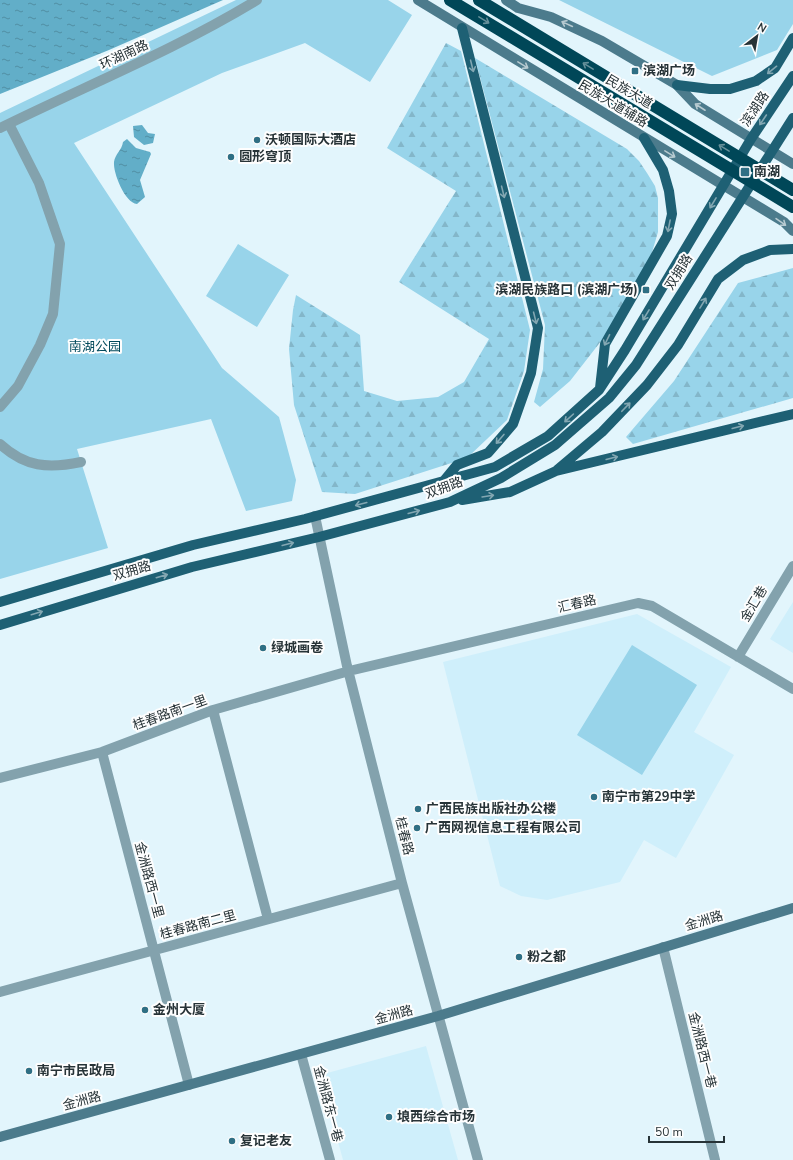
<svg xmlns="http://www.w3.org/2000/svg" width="793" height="1160" viewBox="0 0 793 1160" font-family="'Nunito Sans','Noto Sans SC',sans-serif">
  <defs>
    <pattern id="forest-firs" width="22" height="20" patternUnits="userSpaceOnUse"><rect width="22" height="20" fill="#98d4ea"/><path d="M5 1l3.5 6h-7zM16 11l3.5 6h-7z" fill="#83b6c9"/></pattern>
    <pattern id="water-ripples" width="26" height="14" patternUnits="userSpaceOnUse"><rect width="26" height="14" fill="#62aec8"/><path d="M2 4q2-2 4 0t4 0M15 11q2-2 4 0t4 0" fill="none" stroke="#518ea3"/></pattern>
  </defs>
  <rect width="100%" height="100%" fill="#e2f5fc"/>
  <!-- built -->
  <path fill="#cfeffb" d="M 793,602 L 793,653 L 770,639 Z
    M 637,614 L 731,667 L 694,732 L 734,755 L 676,858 L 644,840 L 620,882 L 547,900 L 521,896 L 500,886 L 443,662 Z
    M 426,1046 L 458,1160 L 343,1160 L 320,1075 Z"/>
  <!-- forest -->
  <path fill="url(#forest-firs)" d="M 446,43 L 461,51 L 530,330 L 524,371 L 507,420 L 467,458 L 355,494 L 322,492 L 294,405 L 289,349 L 293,310 L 296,295 L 360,335 L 364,391 L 397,401 L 438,397 L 464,382 L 489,339 L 399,282 L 456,191 L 387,148 Z
    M 475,58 L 627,149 L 639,161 L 647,173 L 655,186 L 658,198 L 658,232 L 648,266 L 605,336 L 570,381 L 540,407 L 534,402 L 543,369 L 545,325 Z
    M 793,268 L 793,398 L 633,444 L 626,437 L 674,381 L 738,283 Z"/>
  <!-- park -->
  <path fill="#98d4ea" d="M 236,0 L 388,0 L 412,15 L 370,82 L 305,43 L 222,73 L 74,143 L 222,368 L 279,417 L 296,480 L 292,501 L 246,511 L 211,419 L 77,449 L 108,548 L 0,579 L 0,113 Z
    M 559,0 L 793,0 L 793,24 L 777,50 L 712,76 Z
    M 238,244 L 289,275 L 257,327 L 206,296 Z
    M 632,645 L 697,685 L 642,775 L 577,735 Z"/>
  <!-- water -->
  <path fill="url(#water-ripples)" d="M 0,0 L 223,0 L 109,50 L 0,94 Z
    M 142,125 L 148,133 L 155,134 L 153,143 L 144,145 L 134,137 L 133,126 Z
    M 127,139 L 136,148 L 150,152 L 151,154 L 140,180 L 145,197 L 137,204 C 125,203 113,173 114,162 C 115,154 122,150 123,142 Z"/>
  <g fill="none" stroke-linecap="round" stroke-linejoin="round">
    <!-- street -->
    <path stroke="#83a2ad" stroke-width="10" d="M 0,128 C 85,86 175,50 257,0
      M 0,407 L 18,386 L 40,345 L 53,314 L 60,244 L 39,183 L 9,124
      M 0,444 C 25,467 48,469 81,462
      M 315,516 L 347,666 L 402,883 L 478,1160
      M 738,657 L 793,566
      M 213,710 L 268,919
      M 102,752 L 189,1085
      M 0,778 L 102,752 L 213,710 L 349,671 L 638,603 L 652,606 L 793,689
      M 663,947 L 715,1160
      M 0,992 L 402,883
      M 301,1054 L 330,1160"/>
    <!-- secondary -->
    <path stroke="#4c7b8c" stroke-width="10" d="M 418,0 L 784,222 L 793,231
      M 506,0 L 518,8 L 551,17 L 602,41 L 677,85 L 695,104 L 793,164
      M 0,1137 L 438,1016 L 793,908"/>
    <!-- primary -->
    <path stroke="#1e6074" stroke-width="10" d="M 677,85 L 710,89 L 730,89 L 756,81 L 775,68 L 793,38
      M 600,388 L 605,344 L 667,236 L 672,214 L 669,191 L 663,170 L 644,138
      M 557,470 L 602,432 L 647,385 L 678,345 L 718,279 L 743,260 L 770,250 L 793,249
      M 443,482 L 457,465 L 488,453 L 513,424 L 531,373 L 538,328 L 462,28
      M 462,500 L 510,492 L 556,471 L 793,414
      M 0,602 L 193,545 L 305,519 L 495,467 L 548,436 L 599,390 L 625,350 L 751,139 L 793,76
      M 0,625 L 192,567 L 319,537 L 450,502 L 501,478 L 555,445 L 609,398 L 636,365 L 793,118"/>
    <!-- highway -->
    <path stroke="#004758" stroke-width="12" d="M 450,0 L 793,207
      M 479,0 L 793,190"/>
  </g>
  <!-- one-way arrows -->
  <defs><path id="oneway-shaft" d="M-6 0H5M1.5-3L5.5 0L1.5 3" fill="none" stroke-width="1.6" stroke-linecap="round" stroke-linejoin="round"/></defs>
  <g stroke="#66909a">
    <use href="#oneway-shaft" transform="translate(484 20) rotate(31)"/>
    <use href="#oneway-shaft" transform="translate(588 66) rotate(-149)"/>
    <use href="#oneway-shaft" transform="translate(724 148) rotate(-149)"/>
  </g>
  <g stroke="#b7cad0">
    <use href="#oneway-shaft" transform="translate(567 24) rotate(-155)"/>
    <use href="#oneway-shaft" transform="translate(523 65) rotate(31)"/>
    <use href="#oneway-shaft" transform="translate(700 107) rotate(-147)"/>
    <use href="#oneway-shaft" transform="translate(670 154) rotate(31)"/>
    <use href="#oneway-shaft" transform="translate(781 222) rotate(35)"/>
  </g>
  <g stroke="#83a7b2">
    <use href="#oneway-shaft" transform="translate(472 66) rotate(76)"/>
    <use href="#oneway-shaft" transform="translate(772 70) rotate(141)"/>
    <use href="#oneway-shaft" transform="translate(763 120) rotate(124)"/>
    <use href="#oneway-shaft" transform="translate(503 192) rotate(76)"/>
    <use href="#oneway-shaft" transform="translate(713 203) rotate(121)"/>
    <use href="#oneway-shaft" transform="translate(669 226) rotate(101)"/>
    <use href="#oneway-shaft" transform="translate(703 303) rotate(-59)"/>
    <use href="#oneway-shaft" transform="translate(646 315) rotate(121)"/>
    <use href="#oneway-shaft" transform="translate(535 318) rotate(76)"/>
    <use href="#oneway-shaft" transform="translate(607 340) rotate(116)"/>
    <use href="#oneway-shaft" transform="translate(626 407) rotate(-46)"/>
    <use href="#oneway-shaft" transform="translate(569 418) rotate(138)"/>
    <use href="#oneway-shaft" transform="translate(738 427) rotate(-14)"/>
    <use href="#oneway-shaft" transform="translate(500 439) rotate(131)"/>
    <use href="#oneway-shaft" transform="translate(612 458) rotate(-14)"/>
    <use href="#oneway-shaft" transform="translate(488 496) rotate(-9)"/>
    <use href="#oneway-shaft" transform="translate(361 504) rotate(165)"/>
    <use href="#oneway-shaft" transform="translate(414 512) rotate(-15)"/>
    <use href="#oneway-shaft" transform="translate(288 544) rotate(-14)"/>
    <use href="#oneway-shaft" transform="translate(162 576) rotate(-16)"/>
    <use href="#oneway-shaft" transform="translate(37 613) rotate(-17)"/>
  </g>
  <!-- markers -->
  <g fill="#2f6f84" stroke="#fefefe" stroke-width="1.5">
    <rect x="631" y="67" width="8" height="8" rx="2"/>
    <circle cx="257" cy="140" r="4"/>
    <circle cx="231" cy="157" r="4"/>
    <rect x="740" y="167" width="10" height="10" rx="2"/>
    <rect x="642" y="286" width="8" height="8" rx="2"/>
    <circle cx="263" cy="648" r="4"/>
    <circle cx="594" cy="797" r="4"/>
    <circle cx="418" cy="809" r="4"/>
    <circle cx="417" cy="828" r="4"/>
    <circle cx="519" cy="957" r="4"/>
    <circle cx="145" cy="1010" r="4"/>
    <circle cx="29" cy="1071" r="4"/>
    <circle cx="389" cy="1117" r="4"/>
    <circle cx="232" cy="1141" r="4"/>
  </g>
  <g text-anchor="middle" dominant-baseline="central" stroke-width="4" stroke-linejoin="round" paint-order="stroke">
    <!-- street labels -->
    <g font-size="13" fill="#273337" stroke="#fefefe">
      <text transform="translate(124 55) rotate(-25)">环湖南路</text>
      <text transform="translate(629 92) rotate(31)">民族大道</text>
      <text transform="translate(613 104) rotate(31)">民族大道辅路</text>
      <text transform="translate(755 109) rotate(-56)">滨湖路</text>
      <text transform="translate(679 272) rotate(-58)">双拥路</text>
      <text transform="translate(444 488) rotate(-20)">双拥路</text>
      <text transform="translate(132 571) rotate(-16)">双拥路</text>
      <text transform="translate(577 604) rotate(-13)">汇春路</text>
      <text transform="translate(754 604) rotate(-59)">金汇巷</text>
      <text transform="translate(170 713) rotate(-20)">桂春路南一里</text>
      <text transform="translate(404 836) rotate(76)">桂春路</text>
      <text transform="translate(149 880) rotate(75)">金洲路西一里</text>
      <text transform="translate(704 921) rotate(-17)">金洲路</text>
      <text transform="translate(198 925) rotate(-15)">桂春路南二里</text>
      <text transform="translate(394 1015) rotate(-15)">金洲路</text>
      <text transform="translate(702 1050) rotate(76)">金洲路西一巷</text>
      <text transform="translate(82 1101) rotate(-15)">金洲路</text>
      <text transform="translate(328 1104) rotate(75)">金洲路东一巷</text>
    </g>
    <!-- poi labels -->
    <g font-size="13" font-weight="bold" fill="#273337" stroke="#fefefe" text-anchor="start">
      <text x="643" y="71">滨湖广场</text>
      <text x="265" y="140">沃顿国际大酒店</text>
      <text x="239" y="157">圆形穹顶</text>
      <text x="754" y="172">南湖</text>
      <text x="638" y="290" text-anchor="end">滨湖民族路口 (滨湖广场)</text>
      <text x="271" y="648">绿城画卷</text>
      <text x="602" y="797">南宁市第29中学</text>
      <text x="426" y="809">广西民族出版社办公楼</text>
      <text x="425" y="828">广西网视信息工程有限公司</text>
      <text x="527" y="957">粉之都</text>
      <text x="153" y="1010">金州大厦</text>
      <text x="37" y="1071">南宁市民政局</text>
      <text x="397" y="1117">埌西综合市场</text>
      <text x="240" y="1141">复记老友</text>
    </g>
    <!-- park labels -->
    <g font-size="13" fill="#01495b" stroke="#fefefe">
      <text x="95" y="347">南湖公园</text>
    </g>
  </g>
  <!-- north arrow -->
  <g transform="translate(757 36) rotate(31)" stroke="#fefefe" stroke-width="3" paint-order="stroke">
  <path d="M0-3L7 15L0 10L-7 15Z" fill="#273337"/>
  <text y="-6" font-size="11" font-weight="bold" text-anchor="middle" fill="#273337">N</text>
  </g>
  <!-- scale -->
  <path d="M649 1136v6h75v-6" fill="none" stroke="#273337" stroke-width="2"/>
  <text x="655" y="1136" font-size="12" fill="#273337" stroke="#fefefe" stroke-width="3" paint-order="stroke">50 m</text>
</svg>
